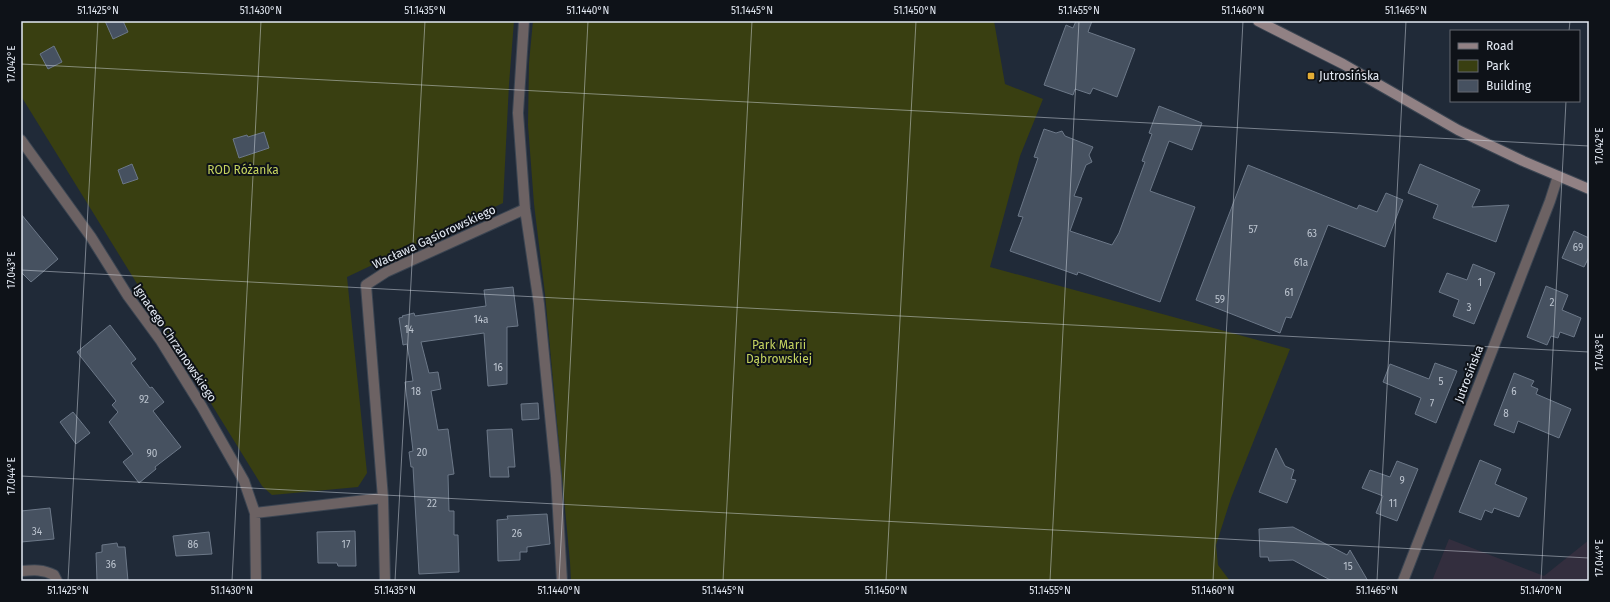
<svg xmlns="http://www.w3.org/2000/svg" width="1610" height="602" viewBox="0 0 1610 602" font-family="'Fira Sans',sans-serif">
  <rect width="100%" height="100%" fill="#202a38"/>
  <!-- medical -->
  <path fill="#332e3e" d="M 1449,539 L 1544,576 L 1589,540 L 1589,581 L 1432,581 Z"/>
  <!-- green -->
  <path fill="#393f11" d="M 21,21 L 514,21 L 509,84 L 503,203 L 347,277 L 367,473 L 358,487 L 272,495 L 262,486 L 21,96 Z
    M 533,21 L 994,21 L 1005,84 L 1043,99 L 1020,156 L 990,267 L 1290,349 L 1231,498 L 1216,545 L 1218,565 L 1230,581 L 571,581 L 570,562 L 545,294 L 534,204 L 528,125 L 529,63 Z"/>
  <!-- building -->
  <path fill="#465160" stroke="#6c7888" d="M 105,21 L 123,21 L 128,32 L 113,39 Z
    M 1076,21 L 1092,21 L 1088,32 L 1135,49 L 1117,97 L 1093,88 L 1090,94 L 1075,89 L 1073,95 L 1044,85 L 1066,25 L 1073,28 Z
    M 54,46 L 62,62 L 48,69 L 40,54 Z
    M 1159,106 L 1202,123 L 1192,150 L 1169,141 L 1150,191 L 1195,207 L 1160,302 L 1078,272 L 1077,275 L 1010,251 L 1023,217 L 1018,216 L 1038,158 L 1034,157 L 1044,129 L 1056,133 L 1062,131 L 1065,136 L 1093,147 L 1089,155 L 1092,162 L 1086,165 L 1074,196 L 1082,198 L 1070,231 L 1112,245 L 1119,233 L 1145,162 L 1142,161 L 1152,134 L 1149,133 Z
    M 264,132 L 269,148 L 239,158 L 233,139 L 247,135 L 248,137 Z
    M 132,164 L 138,179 L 123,184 L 118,170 Z
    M 1420,164 L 1480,190 L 1472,207 L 1509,205 L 1496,242 L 1433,218 L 1438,205 L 1408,193 Z
    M 1248,165 L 1357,209 L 1359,205 L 1377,212 L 1386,193 L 1403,200 L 1385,247 L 1328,225 L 1291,318 L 1286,317 L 1280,333 L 1196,300 Z
    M 21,214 L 58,259 L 31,282 L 21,272 Z
    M 1574,231 L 1589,238 L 1589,257 L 1584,267 L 1562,258 Z
    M 1473,264 L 1495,273 L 1474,324 L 1453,316 L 1459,300 L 1439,292 L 1447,273 L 1467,280 Z
    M 1546,286 L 1568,295 L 1562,310 L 1581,318 L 1574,337 L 1560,332 L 1558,338 L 1551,336 L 1547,345 L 1527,337 Z
    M 513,287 L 518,326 L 507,327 L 507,384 L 488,386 L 484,333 L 421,342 L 429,373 L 438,372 L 441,389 L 431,391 L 438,430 L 448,429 L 454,474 L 448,475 L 449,511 L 454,511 L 454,535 L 458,535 L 459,572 L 419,574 L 413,467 L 411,467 L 409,452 L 413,451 L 405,382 L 413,381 L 407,344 L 403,345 L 399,318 L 403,317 L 402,316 L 414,313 L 415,316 L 486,306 L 484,290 Z
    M 110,325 L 136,359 L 131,363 L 150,388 L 152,387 L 164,402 L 153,411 L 181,447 L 155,467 L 156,469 L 139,483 L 123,462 L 133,454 L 109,422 L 118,412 L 112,405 L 116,401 L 77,352 Z
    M 1435,363 L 1457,371 L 1436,423 L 1415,414 L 1421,398 L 1383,382 L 1390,364 L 1429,379 Z
    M 1514,373 L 1534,381 L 1531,386 L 1538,389 L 1536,394 L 1571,409 L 1559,438 L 1518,421 L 1514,433 L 1494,425 Z
    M 538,403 L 539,419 L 522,420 L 521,404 Z
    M 73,412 L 90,433 L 76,444 L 60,422 Z
    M 512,429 L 515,467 L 508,467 L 509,477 L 490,477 L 487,430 Z
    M 1276,448 L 1285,466 L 1294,470 L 1291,479 L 1296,480 L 1287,503 L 1259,492 Z
    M 1480,460 L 1501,469 L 1495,484 L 1527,498 L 1519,517 L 1494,508 L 1492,513 L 1485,510 L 1481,520 L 1459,512 Z
    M 1397,461 L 1418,469 L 1397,521 L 1376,513 L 1383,496 L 1362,488 L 1370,470 L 1390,477 Z
    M 50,508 L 54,539 L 21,542 L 21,511 Z
    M 547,514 L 550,544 L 527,547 L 527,552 L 520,552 L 520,560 L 498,561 L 497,520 L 508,519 L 507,516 Z
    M 1293,527 L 1347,555 L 1350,550 L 1368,581 L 1332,581 L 1293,560 L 1269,561 L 1268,557 L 1260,557 L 1259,529 Z
    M 355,531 L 356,566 L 338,566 L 337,563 L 318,563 L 317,532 Z
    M 209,532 L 212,554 L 176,556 L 173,536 Z
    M 117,543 L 118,547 L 125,547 L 128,581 L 97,581 L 96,553 L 102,552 L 102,545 Z"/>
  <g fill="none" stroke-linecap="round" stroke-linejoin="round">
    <!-- street casing -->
    <g stroke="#3b4552" stroke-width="12">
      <path id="street" d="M 524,21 L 518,113 L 525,209 L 539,304 L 556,476 L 562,581
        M 21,140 L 91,237 L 128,296 L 161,341 L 202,407 L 244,481 L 255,513 L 256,581
        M 255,513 L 383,498
        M 21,571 C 33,570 43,569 54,575 L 57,581
        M 385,581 L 383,498 L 366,285 L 386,272 L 525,209
        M 1403,581 L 1550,201 L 1558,176"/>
    </g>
    <!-- secondary casing -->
    <g stroke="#3b4552" stroke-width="12">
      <path id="secondary" d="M 1258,21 L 1343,64 L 1458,130 L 1523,161 L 1589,189"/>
    </g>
    <!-- street -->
    <use href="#street" stroke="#6c6263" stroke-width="10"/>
    <!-- secondary -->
    <use href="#secondary" stroke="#918184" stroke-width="10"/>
  </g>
  <!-- ticks -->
  <path fill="none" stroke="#e4eaf4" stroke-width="1" stroke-opacity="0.45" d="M 1569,31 L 1570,21M 21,64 L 1589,146M 21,270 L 1589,352M 21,476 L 1589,558M 68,581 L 98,21M 232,581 L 261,21M 395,581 L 425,21M 559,581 L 588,21M 723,581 L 752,21M 886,581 L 916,21M 1050,581 L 1079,21M 1213,581 L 1243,21M 1377,581 L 1406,21M 1541,581 L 1566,101"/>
  <!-- markers -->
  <rect fill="#e4ad35" stroke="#0e1218" stroke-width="1.5" x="1307" y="72" width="8" height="8" rx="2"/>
  <g text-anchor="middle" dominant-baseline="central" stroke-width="4" stroke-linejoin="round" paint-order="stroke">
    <!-- number labels -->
    <g font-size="10" fill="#bcc4cf">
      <text x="1253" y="230">57</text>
      <text x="1312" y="234">63</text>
      <text x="1578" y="248">69</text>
      <text x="1301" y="263">61a</text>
      <text x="1480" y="283">1</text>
      <text x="1289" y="293">61</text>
      <text x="1220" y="300">59</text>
      <text x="1552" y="303">2</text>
      <text x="1469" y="308">3</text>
      <text x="481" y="320">14a</text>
      <text x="409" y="330">14</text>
      <text x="498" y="368">16</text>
      <text x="1441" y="382">5</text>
      <text x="416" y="392">18</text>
      <text x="1514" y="392">6</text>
      <text x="144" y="400">92</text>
      <text x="1432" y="404">7</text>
      <text x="1506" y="414">8</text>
      <text x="422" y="453">20</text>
      <text x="152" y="454">90</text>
      <text x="1402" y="481">9</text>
      <text x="432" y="504">22</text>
      <text x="1393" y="504">11</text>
      <text x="37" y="532">34</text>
      <text x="517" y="534">26</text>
      <text x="193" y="545">86</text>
      <text x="346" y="545">17</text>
      <text x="111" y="565">36</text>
      <text x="1348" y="567">15</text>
    </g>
    <!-- poi labels -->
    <g font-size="12" fill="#e4eaf4" stroke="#0e1218" text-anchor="start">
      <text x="1319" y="76">Jutrosińska</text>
    </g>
    <!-- park labels -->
    <g font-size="12" fill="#c5d35f" stroke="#0e1218">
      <text x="243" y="170">ROD Różanka</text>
      <text x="779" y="345">Park Marii<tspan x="779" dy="14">Dąbrowskiej</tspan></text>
    </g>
    <!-- street labels -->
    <g font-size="12" fill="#e4eaf4" stroke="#0e1218">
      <text transform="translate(434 237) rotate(-25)">Wacława Gąsiorowskiego</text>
      <text transform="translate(175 343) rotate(56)">Ignacego Chrzanowskiego</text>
      <text transform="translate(1469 374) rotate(-69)">Jutrosińska</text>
    </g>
  </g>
  <!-- border -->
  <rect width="1610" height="602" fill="none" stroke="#0e1218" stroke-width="44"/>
  <!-- legend -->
  <rect x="1450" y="30" width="130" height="72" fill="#0e1218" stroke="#646870"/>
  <rect x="1458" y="43" width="20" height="6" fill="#918184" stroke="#646870"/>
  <text x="1486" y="50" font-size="12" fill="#e4eaf4">Road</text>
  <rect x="1458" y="60" width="20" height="12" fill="#393f11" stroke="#646870"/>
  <text x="1486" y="70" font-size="12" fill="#e4eaf4">Park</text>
  <rect x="1458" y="80" width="20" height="12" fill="#465160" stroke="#646870"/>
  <text x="1486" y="90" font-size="12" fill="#e4eaf4">Building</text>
  <rect x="22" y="22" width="1566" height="558" fill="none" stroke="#e4eaf4" stroke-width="1.5"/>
  <g font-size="10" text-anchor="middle" fill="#e4eaf4">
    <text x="98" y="14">51.1425°N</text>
    <text x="261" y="14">51.1430°N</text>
    <text x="425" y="14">51.1435°N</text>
    <text x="588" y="14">51.1440°N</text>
    <text x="752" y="14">51.1445°N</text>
    <text x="915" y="14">51.1450°N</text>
    <text x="1079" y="14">51.1455°N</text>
    <text x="1243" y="14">51.1460°N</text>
    <text x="1406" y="14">51.1465°N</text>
    <text transform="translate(11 64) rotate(-90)" y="4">17.042°E</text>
    <text transform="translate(1599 146) rotate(-90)" y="4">17.042°E</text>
    <text transform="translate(11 270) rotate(-90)" y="4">17.043°E</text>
    <text transform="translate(1599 352) rotate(-90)" y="4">17.043°E</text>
    <text transform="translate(11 476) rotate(-90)" y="4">17.044°E</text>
    <text transform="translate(1599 558) rotate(-90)" y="4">17.044°E</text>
    <text x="68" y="594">51.1425°N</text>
    <text x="232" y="594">51.1430°N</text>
    <text x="395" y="594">51.1435°N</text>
    <text x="559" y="594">51.1440°N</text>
    <text x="723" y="594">51.1445°N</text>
    <text x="886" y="594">51.1450°N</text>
    <text x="1050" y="594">51.1455°N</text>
    <text x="1213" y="594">51.1460°N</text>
    <text x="1377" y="594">51.1465°N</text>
    <text x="1541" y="594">51.1470°N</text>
  </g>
</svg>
